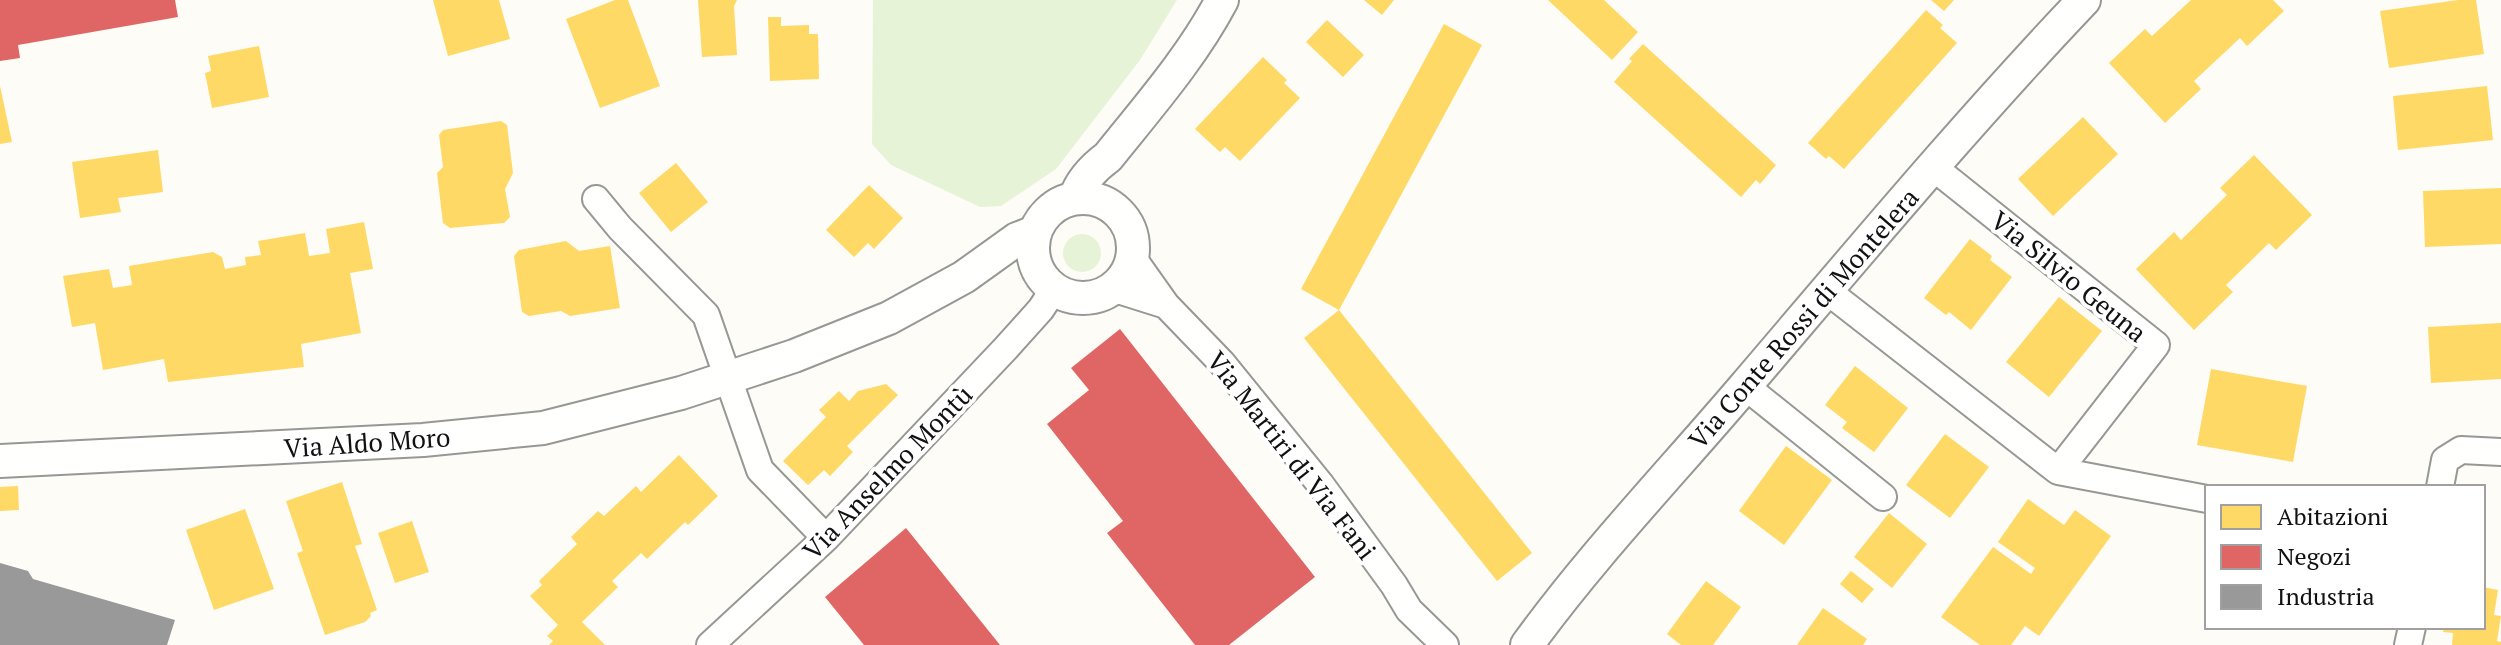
<svg xmlns="http://www.w3.org/2000/svg" width="2501" height="645" viewBox="0 0 2501 645" font-family="'PT Serif',serif">
  <rect width="100%" height="100%" fill="#fdfcf7"/>
  <!-- green -->
  <path fill="#e7f3d7" d="M 873,0 L 1177,0 L 1140,60 L 1056,169 L 1001,206 L 980,207 L 891,165 L 872,144 Z
    M1063 253a19 19 0 1 1 38 0a19 19 0 1 1-38 0Z"/>
  <!-- homes -->
  <path fill="#ffd966" d="M 433,0 L 499,0 L 510,39 L 448,56 Z
    M 615,0 L 628,0 L 660,86 L 600,108 L 566,19 Z
    M 698,0 L 737,0 L 734,6 L 737,55 L 702,57 Z
    M 1364,0 L 1394,0 L 1382,15 Z
    M 1548,0 L 1604,0 L 1638,32 L 1612,60 Z
    M 1931,0 L 1954,0 L 1944,11 Z
    M 2191,0 L 2273,0 L 2284,11 L 2247,46 L 2240,38 L 2194,81 L 2201,89 L 2165,123 L 2109,63 L 2145,29 L 2152,36 Z
    M 2458,0 L 2476,0 L 2484,54 L 2389,68 L 2380,11 Z
    M 1926,10 L 1943,25 L 1940,28 L 1957,43 L 1844,169 L 1829,156 L 1826,159 L 1808,143 Z
    M 768,17 L 781,17 L 781,26 L 809,25 L 809,34 L 818,34 L 819,79 L 770,81 Z
    M 1327,20 L 1364,55 L 1343,77 L 1306,42 Z
    M 1444,24 L 1482,45 L 1339,310 L 1301,289 Z
    M 1643,44 L 1776,165 L 1760,184 L 1756,180 L 1741,197 L 1614,82 L 1632,61 L 1629,59 Z
    M 259,46 L 269,97 L 212,108 L 205,73 L 211,71 L 208,56 Z
    M 1263,57 L 1287,80 L 1284,83 L 1300,98 L 1240,161 L 1225,147 L 1220,152 L 1195,129 Z
    M 0,86 L 12,142 L 0,144 Z
    M 2487,86 L 2493,140 L 2398,150 L 2393,96 Z
    M 2083,117 L 2118,154 L 2053,216 L 2018,179 Z
    M 501,121 L 507,125 L 513,173 L 505,189 L 510,217 L 504,223 L 450,228 L 443,223 L 437,173 L 443,167 L 439,135 L 443,130 Z
    M 158,150 L 163,192 L 118,198 L 121,212 L 80,218 L 72,162 Z
    M 2254,155 L 2312,215 L 2276,250 L 2269,243 L 2226,285 L 2233,292 L 2194,330 L 2136,269 L 2174,232 L 2181,240 L 2227,195 L 2220,188 Z
    M 676,163 L 708,202 L 671,232 L 639,193 Z
    M 869,185 L 903,218 L 874,249 L 868,243 L 854,257 L 826,230 Z
    M 2501,188 L 2501,244 L 2425,247 L 2423,191 Z
    M 364,222 L 373,269 L 350,273 L 361,333 L 301,344 L 304,367 L 168,382 L 164,359 L 103,370 L 95,323 L 72,327 L 63,276 L 109,269 L 113,288 L 132,285 L 129,266 L 213,252 L 222,257 L 225,269 L 246,265 L 245,257 L 261,255 L 258,241 L 305,233 L 309,256 L 330,253 L 326,229 Z
    M 1970,239 L 1992,256 L 1990,260 L 2012,277 L 1971,330 L 1949,312 L 1946,315 L 1924,298 Z
    M 566,241 L 579,251 L 610,246 L 620,308 L 570,316 L 561,311 L 529,316 L 522,312 L 514,256 L 519,250 Z
    M 2059,297 L 2102,331 L 2049,397 L 2006,362 Z
    M 1339,310 L 1532,553 L 1497,581 L 1304,338 Z
    M 2501,323 L 2501,379 L 2431,383 L 2428,327 Z
    M 1855,366 L 1908,408 L 1874,452 L 1842,428 L 1847,422 L 1825,405 Z
    M 2211,369 L 2307,386 L 2293,462 L 2197,445 Z
    M 886,384 L 898,395 L 847,446 L 853,452 L 830,476 L 824,470 L 808,485 L 783,461 L 826,417 L 819,410 L 839,391 L 849,401 L 858,391 Z
    M 1945,434 L 1989,467 L 1950,518 L 1906,485 Z
    M 1786,446 L 1832,480 L 1784,545 L 1739,511 Z
    M 679,455 L 718,496 L 688,525 L 685,522 L 647,559 L 641,553 L 612,581 L 618,587 L 582,622 L 605,645 L 549,645 L 553,641 L 547,636 L 558,625 L 530,596 L 542,585 L 539,581 L 577,544 L 571,537 L 598,511 L 604,516 L 636,486 L 641,492 Z
    M 342,482 L 362,544 L 355,546 L 377,610 L 370,613 L 371,616 L 365,622 L 325,635 L 297,553 L 303,551 L 286,501 Z
    M 18,486 L 19,510 L 0,511 L 0,487 Z
    M 2028,499 L 2064,525 L 2075,510 L 2111,536 L 2039,636 L 2025,626 L 2011,645 L 1980,645 L 1941,617 L 1993,547 L 2031,574 L 2035,568 L 1998,542 Z
    M 245,509 L 274,589 L 214,610 L 186,530 Z
    M 1889,513 L 1927,544 L 1892,588 L 1854,557 Z
    M 412,521 L 429,572 L 395,583 L 378,533 Z
    M 1851,571 L 1874,589 L 1862,603 L 1840,584 Z
    M 1706,581 L 1741,607 L 1713,645 L 1681,645 L 1667,634 Z
    M 2483,587 L 2498,590 L 2494,615 L 2501,616 L 2497,641 L 2501,642 L 2501,645 L 2452,645 L 2453,633 L 2443,632 L 2444,627 L 2483,627 Z
    M 1823,608 L 1867,639 L 1863,645 L 1797,645 Z"/>
  <!-- shops -->
  <path fill="#e06666" d="M 0,0 L 175,0 L 178,17 L 18,45 L 20,58 L 0,61 Z
    M 1120,329 L 1315,577 L 1229,645 L 1195,645 L 1107,533 L 1123,521 L 1047,424 L 1089,390 L 1071,368 Z
    M 906,528 L 1000,645 L 864,645 L 825,597 Z"/>
  <!-- industry -->
  <path fill="#999" d="M 0,563 L 28,571 L 33,579 L 175,620 L 167,645 L 0,645 Z"/>
  <g fill="none" stroke-linecap="round" stroke-linejoin="round">
    <!-- minor casing -->
    <g stroke="#979795" stroke-width="30">
      <path id="minor" d="M 1933,167 L 2156,345 L 2058,471
        M 596,199 L 620,228 L 706,315 L 760,470 L 826,538
        M 1132,257 L 1166,305 L 1222,363 L 1321,485 L 1394,585 L 1409,610 L 1445,645
        M 1112,288 L 1166,305
        M 1826,290 L 2058,471 L 2207,499
        M 1745,386 L 1883,497
        M 2440,487 L 2445,460 L 2461,450 L 2501,452
        M 710,645 L 826,538 L 1006,348 L 1041,309 L 1054,289
        M 2408,645 L 2412,627"/>
    </g>
    <!-- tertiary casing -->
    <g stroke="#979795" stroke-width="36">
      <path id="tertiary" d="M 1075,198 C 1081,181 1093,168 1108,157 C 1148,107 1192,57 1222,0
        M1033 248a50 50 0 1 1 100 0a50 50 0 1 1-100 0Z
        M 0,461 L 423,440 L 543,428 L 681,393 L 794,356 L 889,318 L 964,277 L 1017,239 L 1035,232
        M 1527,645 C 1593,554 1672,472 1745,386 C 1856,256 1966,124 2084,0"/>
    </g>
    <!-- minor -->
    <use href="#minor" stroke="#fffffe" stroke-width="26"/>
    <!-- tertiary -->
    <use href="#tertiary" stroke="#fffffe" stroke-width="32"/>
  </g>
  <g text-anchor="middle" dominant-baseline="central" stroke-width="8" stroke-linejoin="round" paint-order="stroke">
    <!-- street labels -->
    <g font-size="26" fill="#111" stroke="#fff">
      <text transform="translate(2069 276) rotate(39)">Via Silvio Geuna</text>
      <text transform="translate(1803 318) rotate(-49)">Via Conte Rossi di Montelera</text>
      <text transform="translate(367 442) rotate(-4)">Via Aldo Moro</text>
      <text transform="translate(1292 455) rotate(52)">Via Martiri di Via Fani</text>
      <text transform="translate(887 472) rotate(-46)">Via Anselmo Montù</text>
    </g>
  </g>
  <!-- legend -->
  <rect x="2205" y="485" width="280" height="144" fill="#ffffff" stroke="#a0a0a0" stroke-width="2"/>
  <rect x="2221" y="505" width="40" height="24" fill="#ffd966" stroke="#a0a0a0" stroke-width="2"/>
  <text x="2277" y="525" font-size="24" fill="#111111">Abitazioni</text>
  <rect x="2221" y="545" width="40" height="24" fill="#e06666" stroke="#a0a0a0" stroke-width="2"/>
  <text x="2277" y="565" font-size="24" fill="#111111">Negozi</text>
  <rect x="2221" y="585" width="40" height="24" fill="#999999" stroke="#a0a0a0" stroke-width="2"/>
  <text x="2277" y="605" font-size="24" fill="#111111">Industria</text>
</svg>
